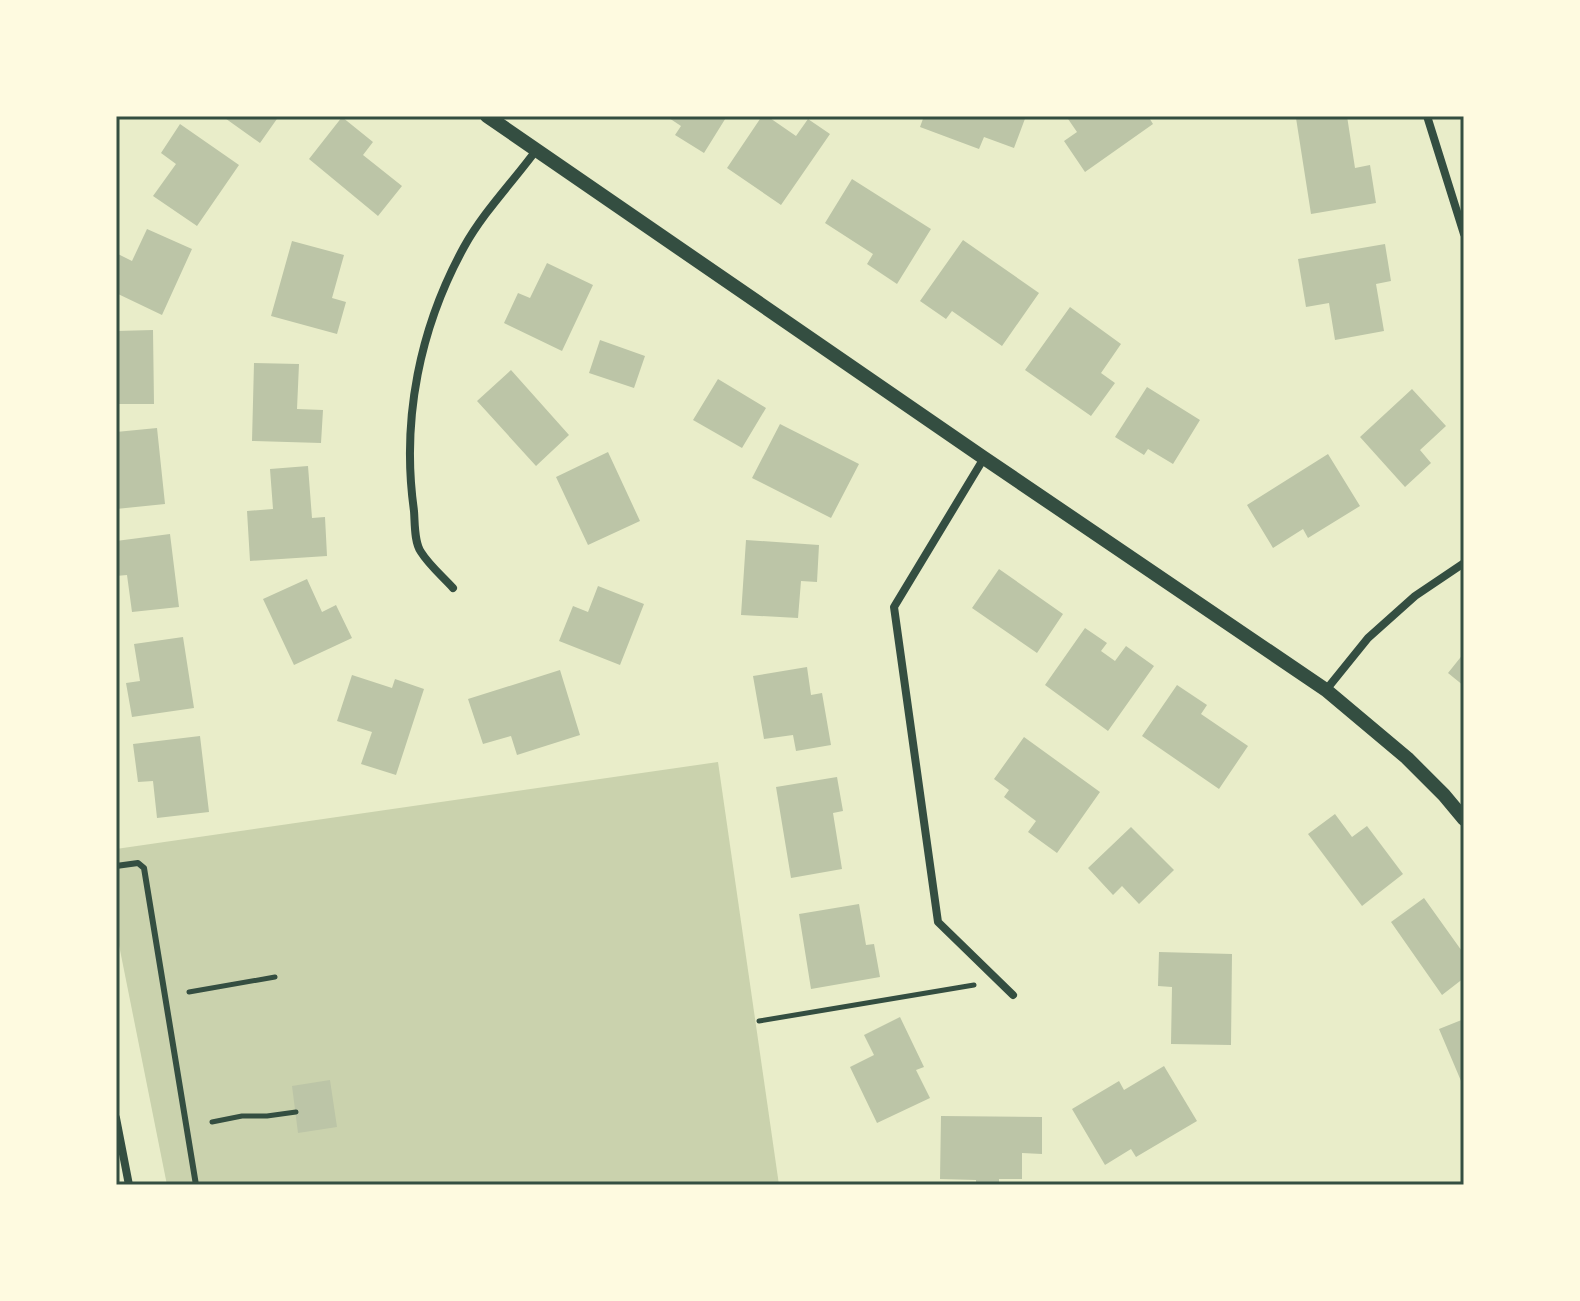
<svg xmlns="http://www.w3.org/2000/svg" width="1580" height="1301" viewBox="0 0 1580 1301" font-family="'Open Sans',sans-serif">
  <rect width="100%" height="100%" fill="#e9edc9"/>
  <!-- green -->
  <path fill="#cad2ad" d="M 718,762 L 779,1185 L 167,1185 L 116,930 L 116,849 Z"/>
  <!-- building -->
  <path fill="#bcc5a7" d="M 222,116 L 279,116 L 260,143 Z
    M 666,116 L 727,116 L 704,153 L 675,135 L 681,126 Z
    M 762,116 L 767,116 L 796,136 L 808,119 L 830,134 L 781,205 L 727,168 Z
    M 924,116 L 1026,116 L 1014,148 L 984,137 L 979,149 L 920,127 Z
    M 1066,116 L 1148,116 L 1153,124 L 1085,172 L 1064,141 L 1077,132 Z
    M 1306,116 L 1347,116 L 1355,168 L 1370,165 L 1376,203 L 1311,214 L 1296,118 Z
    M 342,117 L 373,142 L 363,155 L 402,186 L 378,216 L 309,159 Z
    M 180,124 L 239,165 L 197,226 L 153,196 L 176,164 L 161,153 Z
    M 852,179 L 931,229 L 897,284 L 867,264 L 873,254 L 825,223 Z
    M 147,229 L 192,249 L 162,315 L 116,293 L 116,253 L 132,261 Z
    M 963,240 L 1039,293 L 1002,346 L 952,311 L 946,319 L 920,301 Z
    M 292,241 L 344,255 L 332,298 L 346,302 L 337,334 L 271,316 Z
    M 1385,244 L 1391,281 L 1376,284 L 1384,331 L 1335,340 L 1329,303 L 1306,307 L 1298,259 Z
    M 547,263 L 593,285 L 562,351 L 504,323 L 518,293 L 530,298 Z
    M 1070,307 L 1121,344 L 1101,373 L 1115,383 L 1091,416 L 1025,370 Z
    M 153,330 L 154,404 L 116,404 L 116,331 Z
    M 600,340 L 645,356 L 634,388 L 589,373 Z
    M 254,363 L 299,364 L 297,409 L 323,410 L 321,443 L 252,441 Z
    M 511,370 L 569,435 L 536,466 L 477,401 Z
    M 718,379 L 766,408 L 742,448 L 693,420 Z
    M 1147,387 L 1200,420 L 1173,464 L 1148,449 L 1144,455 L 1115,437 Z
    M 1412,389 L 1446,426 L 1420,450 L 1431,463 L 1405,487 L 1360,437 Z
    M 780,424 L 859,464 L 831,518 L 752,478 Z
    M 157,428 L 165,504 L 116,509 L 116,432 Z
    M 608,452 L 640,521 L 588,545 L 556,477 Z
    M 1328,454 L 1360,506 L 1308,538 L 1303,529 L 1273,548 L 1247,505 Z
    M 308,466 L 312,518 L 325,517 L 327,556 L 250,561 L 247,511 L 273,509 L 270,469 Z
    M 170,534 L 179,607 L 132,612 L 127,575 L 116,576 L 116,541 Z
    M 746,540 L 819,545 L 817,582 L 801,581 L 798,618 L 741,615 Z
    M 999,569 L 1063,614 L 1037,653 L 972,608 Z
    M 307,579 L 322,612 L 336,605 L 352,638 L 294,665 L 263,599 Z
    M 598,586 L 644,604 L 620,665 L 559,641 L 573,606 L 588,612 Z
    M 1085,628 L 1107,643 L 1101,651 L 1115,661 L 1126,646 L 1154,666 L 1108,731 L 1045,685 Z
    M 183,637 L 194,708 L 132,717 L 126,683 L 140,681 L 134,644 Z
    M 1464,653 L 1464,686 L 1448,673 Z
    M 807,667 L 811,695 L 822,693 L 831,745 L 796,751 L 793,735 L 764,739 L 753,676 Z
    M 560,670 L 580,735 L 517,755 L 511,736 L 483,744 L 468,699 Z
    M 352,675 L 392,688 L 395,679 L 424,689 L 396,775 L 361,764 L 372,732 L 337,721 Z
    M 1177,685 L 1207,705 L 1201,714 L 1248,746 L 1219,789 L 1142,736 Z
    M 200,736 L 209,812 L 157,818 L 153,781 L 138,782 L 133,744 Z
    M 1024,737 L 1100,792 L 1057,853 L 1028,832 L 1036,821 L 1004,797 L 1009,790 L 994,779 Z
    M 837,777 L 843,811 L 833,813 L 842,869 L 791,878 L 776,787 Z
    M 1335,814 L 1352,837 L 1367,826 L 1403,874 L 1362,906 L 1308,834 Z
    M 1131,827 L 1174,870 L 1139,904 L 1122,886 L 1113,895 L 1088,868 Z
    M 1424,898 L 1464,954 L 1464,978 L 1442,995 L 1391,922 Z
    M 859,904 L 866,945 L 874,944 L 880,977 L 811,989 L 799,914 Z
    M 1159,952 L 1232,954 L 1231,1045 L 1171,1044 L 1172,987 L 1158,986 Z
    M 900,1017 L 924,1067 L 916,1070 L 930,1098 L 877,1123 L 850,1067 L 874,1055 L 864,1035 Z
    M 1464,1019 L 1464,1088 L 1439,1029 Z
    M 1164,1066 L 1197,1121 L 1136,1157 L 1131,1149 L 1105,1165 L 1072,1109 L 1119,1081 L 1124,1090 Z
    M 330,1080 L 337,1127 L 298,1133 L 292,1086 Z
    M 941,1116 L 1042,1117 L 1042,1154 L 1022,1153 L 1022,1179 L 999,1179 L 999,1185 L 976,1185 L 976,1180 L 940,1179 Z"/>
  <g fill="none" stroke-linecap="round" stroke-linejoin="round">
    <!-- path -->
    <path stroke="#344e41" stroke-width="5" d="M 189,992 L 275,977
      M 759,1021 L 974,985
      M 212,1122 L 242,1116 L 267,1116 L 296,1112"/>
    <!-- service -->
    <path stroke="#344e41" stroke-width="6" d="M 116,866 L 138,863 L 144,868 L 196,1185"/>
    <!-- minor -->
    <path stroke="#344e41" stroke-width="8" d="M 1427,116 L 1464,234
      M 984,458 L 894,607 L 938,922 L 1013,995
      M 453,588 C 443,577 429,565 421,552 C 414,542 415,523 414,511 C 401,419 420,327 464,247 C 484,211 513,182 537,149
      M 1326,690 L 1368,638 L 1415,596 L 1464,563
      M 116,1118 L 129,1185"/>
    <!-- tertiary -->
    <path stroke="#344e41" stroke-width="14" d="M 487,116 L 984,458 L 1326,690 L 1407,758 L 1444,795 L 1464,819"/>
  </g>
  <!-- border -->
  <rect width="1580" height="1301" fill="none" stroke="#fefae0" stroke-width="236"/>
  <rect x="118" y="118" width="1344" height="1065" fill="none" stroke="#344e41" stroke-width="3"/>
</svg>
